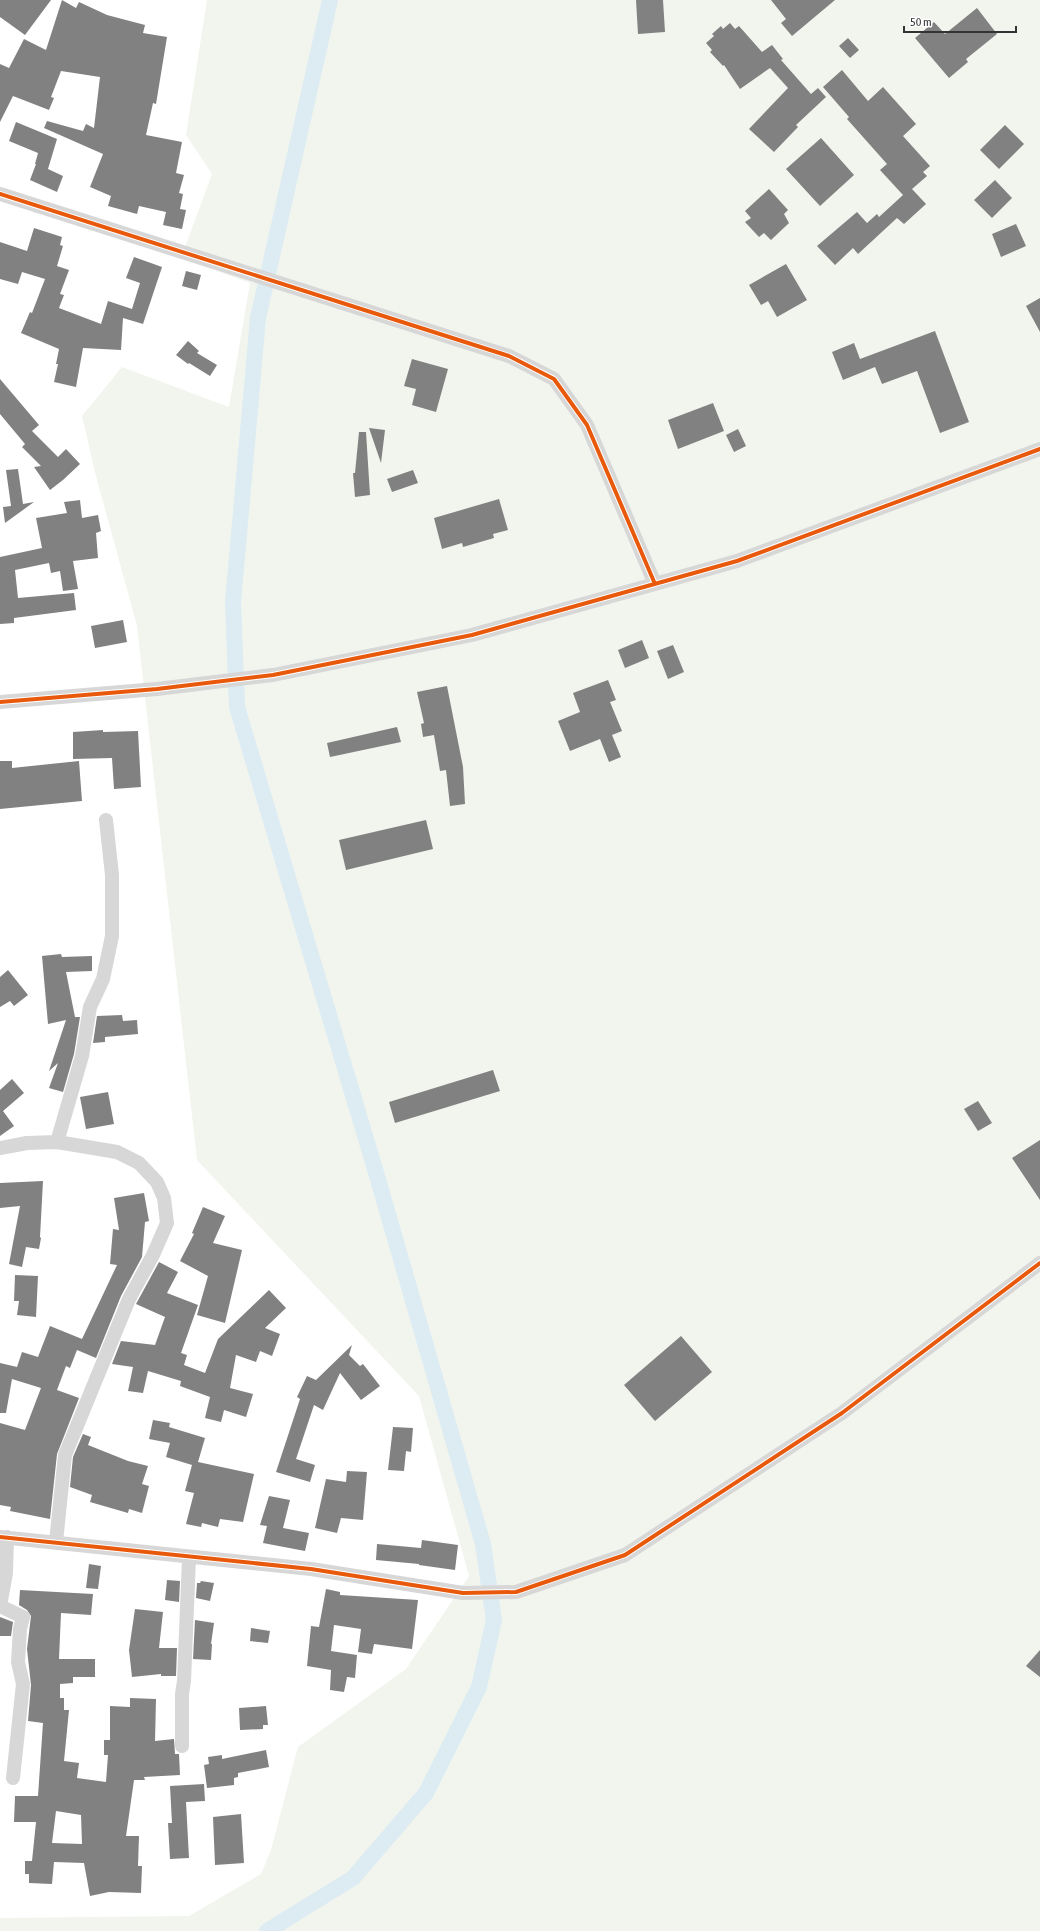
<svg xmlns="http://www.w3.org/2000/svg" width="1040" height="1931" viewBox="0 0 1040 1931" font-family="'Asap Condensed',sans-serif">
  <rect width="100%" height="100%" fill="#fff"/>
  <!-- green -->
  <path fill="#f1f5ed" d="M 207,0 L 1040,0 L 1040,1931 L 0,1931 L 0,1918 L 189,1916 L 261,1874 L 271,1850 L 298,1747 L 406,1669 L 469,1576 L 419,1396 L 197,1160 L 137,626 L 96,476 L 82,416 L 122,367 L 229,407 L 250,283 L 181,258 L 212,174 L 186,135 Z"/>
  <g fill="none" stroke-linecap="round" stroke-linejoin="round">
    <!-- canal -->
    <path stroke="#ddebf3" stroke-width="16" d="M 267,1931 L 353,1878 L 426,1793 L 479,1687 L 494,1620 L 483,1544 L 375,1169 L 237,707 L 233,602 L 258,318 L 330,0"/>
  </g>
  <!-- building -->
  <path fill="#818181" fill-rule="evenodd" d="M 0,0 L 51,0 L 25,35 L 0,17 Z
    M 62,0 L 76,8 L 79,2 L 107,15 L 145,25 L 143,33 L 167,37 L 156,104 L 153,103 L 146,135 L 182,142 L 176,173 L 184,175 L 179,193 L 183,194 L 180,209 L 186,210 L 182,229 L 163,225 L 166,212 L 139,206 L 137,214 L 108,206 L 111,196 L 90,187 L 103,154 L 44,128 L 47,121 L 83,131 L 86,124 L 94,128 L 100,77 L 61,71 L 51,97 L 54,98 L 49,110 L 13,96 L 0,122 L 0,64 L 9,68 L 24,39 L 46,50 Z
    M 636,0 L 663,0 L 665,32 L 638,34 Z
    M 771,0 L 835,0 L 792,36 L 781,23 L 786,19 Z
    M 977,8 L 997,34 L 966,59 L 968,62 L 949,78 L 915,38 L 934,22 L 945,34 Z
    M 730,23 L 735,29 L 739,26 L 762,52 L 772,45 L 783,59 L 781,60 L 811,94 L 818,88 L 826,97 L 796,125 L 798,127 L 774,152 L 749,129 L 788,88 L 770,68 L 740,89 L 724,65 L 723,66 L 710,52 L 712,50 L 706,43 L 714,36 L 712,34 L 721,26 L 723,29 Z
    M 848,38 L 859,50 L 850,58 L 839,46 Z
    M 842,70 L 868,101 L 883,87 L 916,124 L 903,136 L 930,166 L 923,172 L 927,176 L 912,189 L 926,204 L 904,224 L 897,218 L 858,254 L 853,248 L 835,265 L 817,246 L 857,212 L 867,223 L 877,214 L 879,217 L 903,195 L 880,170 L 887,164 L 847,119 L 849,117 L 823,87 Z
    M 16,122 L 57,139 L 48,169 L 63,176 L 57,192 L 30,180 L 36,164 L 35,164 L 38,153 L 9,141 Z
    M 1005,125 L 1024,144 L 999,169 L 980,150 Z
    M 821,138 L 854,175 L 820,206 L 786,169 Z
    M 995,180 L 1012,198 L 992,218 L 974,200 Z
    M 769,189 L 788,210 L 784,214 L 789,223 L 771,240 L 764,233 L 759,237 L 745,222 L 751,218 L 745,211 Z
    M 1016,224 L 1026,246 L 1001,257 L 992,234 Z
    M 34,228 L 62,237 L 60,245 L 63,246 L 57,266 L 69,270 L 60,294 L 64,295 L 59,308 L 101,324 L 108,301 L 132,309 L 140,283 L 126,278 L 134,257 L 162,267 L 143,324 L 123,318 L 121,350 L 83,348 L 76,387 L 54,382 L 58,364 L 56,364 L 59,349 L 21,333 L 30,312 L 32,313 L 45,279 L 22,272 L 18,284 L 0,279 L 0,242 L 27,251 Z
    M 786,264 L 807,300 L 777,317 L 768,301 L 761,305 L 749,285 Z
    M 186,271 L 201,275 L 197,290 L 182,286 Z
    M 1040,298 L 1040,332 L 1026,306 Z
    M 935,331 L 969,422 L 940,433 L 917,371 L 882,384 L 875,367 L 843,380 L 832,352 L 854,343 L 860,359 Z
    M 188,341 L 199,351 L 197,353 L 217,365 L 210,376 L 189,363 L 188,364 L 176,355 Z
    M 412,359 L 448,369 L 436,412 L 412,405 L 416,389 L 404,386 Z
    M 0,379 L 39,425 L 32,431 L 58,457 L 66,449 L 80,464 L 63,480 L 50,490 L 34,467 L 41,466 L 22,447 L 25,444 L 0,414 Z
    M 713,403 L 724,431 L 678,449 L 668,420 Z
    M 369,428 L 385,430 L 381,463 Z
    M 738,429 L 746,446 L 734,452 L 726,435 Z
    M 359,432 L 366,432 L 370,495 L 355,497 L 353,473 L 355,473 Z
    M 18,469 L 23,504 L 34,502 L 5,523 L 3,507 L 11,506 L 6,470 Z
    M 413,470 L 418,483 L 392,492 L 387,479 Z
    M 499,499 L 508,530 L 493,534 L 494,538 L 463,547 L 462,543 L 442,549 L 434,518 Z
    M 80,500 L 82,518 L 98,515 L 101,531 L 96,533 L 98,558 L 73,561 L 78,589 L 63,591 L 60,571 L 51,573 L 49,563 L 15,570 L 18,598 L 74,593 L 76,610 L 14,618 L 14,623 L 0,624 L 0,557 L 42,548 L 36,518 L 67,513 L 64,502 Z
    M 123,620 L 127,642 L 95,648 L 91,626 Z
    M 642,640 L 649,658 L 625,668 L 618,650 Z
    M 673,645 L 684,672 L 668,679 L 657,651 Z
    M 608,680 L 616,700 L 610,702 L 622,731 L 612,735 L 621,757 L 609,762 L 600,739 L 570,751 L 558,721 L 580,712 L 573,693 Z
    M 447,686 L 463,767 L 465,804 L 450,806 L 446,770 L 440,771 L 434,735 L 423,737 L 421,724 L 424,723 L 417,692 Z
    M 397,727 L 401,742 L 330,757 L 327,743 Z
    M 103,730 L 103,732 L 138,731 L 141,787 L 114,789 L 112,758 L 73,759 L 73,732 Z
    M 0,761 L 12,761 L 12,768 L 79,761 L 82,801 L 0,809 Z
    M 426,820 L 433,849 L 346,870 L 339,840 Z
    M 61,954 L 62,957 L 92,956 L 92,971 L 66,972 L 75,1017 L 80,1017 L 74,1054 L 63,1092 L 49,1088 L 58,1063 L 49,1071 L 66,1020 L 48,1024 L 42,956 Z
    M 8,970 L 28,995 L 14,1006 L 10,1001 L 0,1007 L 0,977 Z
    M 122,1015 L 123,1021 L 137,1020 L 138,1034 L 105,1037 L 105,1042 L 93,1043 L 97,1016 Z
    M 493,1070 L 500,1091 L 395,1123 L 389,1102 Z
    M 12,1079 L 24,1093 L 3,1111 L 14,1126 L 0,1136 L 0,1090 Z
    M 108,1092 L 114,1124 L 86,1129 L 80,1097 Z
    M 978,1101 L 992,1123 L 978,1131 L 964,1109 Z
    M 1040,1140 L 1040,1200 L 1012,1158 Z
    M 43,1181 L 40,1237 L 41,1238 L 39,1249 L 26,1247 L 22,1267 L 9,1264 L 20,1206 L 0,1208 L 0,1183 Z
    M 144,1193 L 149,1221 L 145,1222 L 142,1257 L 121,1296 L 96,1358 L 77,1350 L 70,1368 L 66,1366 L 57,1390 L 79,1398 L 57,1454 L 50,1519 L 10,1511 L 11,1507 L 0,1505 L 0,1423 L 25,1430 L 41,1388 L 12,1379 L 6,1413 L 0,1413 L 0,1363 L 17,1367 L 22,1352 L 38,1357 L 50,1326 L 82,1339 L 117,1265 L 110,1264 L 113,1229 L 119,1230 L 114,1198 Z
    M 203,1207 L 225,1216 L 213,1243 L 242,1250 L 225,1323 L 197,1315 L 208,1276 L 180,1261 L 194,1234 L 192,1233 Z
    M 159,1262 L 178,1272 L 167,1293 L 198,1305 L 181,1353 L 187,1355 L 184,1365 L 205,1373 L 218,1339 L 269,1290 L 286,1308 L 265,1328 L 280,1334 L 272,1356 L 260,1351 L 256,1362 L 236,1355 L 230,1388 L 253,1394 L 246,1417 L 224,1410 L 221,1422 L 205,1418 L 210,1397 L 180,1386 L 181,1381 L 148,1371 L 143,1393 L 128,1391 L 133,1367 L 112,1364 L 121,1341 L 155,1345 L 165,1317 L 136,1304 Z
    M 15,1275 L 38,1276 L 36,1317 L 17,1315 L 19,1301 L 14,1301 Z
    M 681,1336 L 712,1372 L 655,1421 L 624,1385 Z
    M 352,1345 L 349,1355 L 360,1366 L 363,1364 L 380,1386 L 361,1400 L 340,1373 L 323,1410 L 314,1405 L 296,1459 L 315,1465 L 310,1482 L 276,1472 L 300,1399 L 297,1397 L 307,1376 L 316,1380 Z
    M 153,1420 L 170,1423 L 169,1427 L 205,1438 L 198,1462 L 254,1474 L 243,1522 L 220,1519 L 218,1527 L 202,1523 L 201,1527 L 186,1524 L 194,1493 L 185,1491 L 192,1465 L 166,1457 L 170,1443 L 149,1439 Z
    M 393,1427 L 413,1428 L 411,1452 L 406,1451 L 404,1471 L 388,1470 Z
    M 83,1434 L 91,1437 L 88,1445 L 128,1461 L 148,1466 L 142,1484 L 149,1486 L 142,1513 L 129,1509 L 128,1513 L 90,1502 L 92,1495 L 70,1487 L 73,1457 Z
    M 347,1471 L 367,1472 L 363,1520 L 341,1518 L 337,1533 L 315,1528 L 326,1479 L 346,1482 Z
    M 269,1496 L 290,1500 L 283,1528 L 309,1533 L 305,1551 L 263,1543 L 267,1526 L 260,1525 Z
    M 422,1540 L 458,1545 L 455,1570 L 419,1565 L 419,1564 L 376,1560 L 377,1544 L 421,1548 Z
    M 89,1564 L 101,1566 L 98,1589 L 86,1588 Z
    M 167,1580 L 180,1581 L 179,1602 L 165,1600 Z
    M 201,1581 L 214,1583 L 210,1601 L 196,1598 L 197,1583 L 200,1583 Z
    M 326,1589 L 340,1592 L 340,1595 L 418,1600 L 412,1649 L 374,1644 L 372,1654 L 358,1652 L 361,1629 L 334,1625 L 331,1651 L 357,1655 L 355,1678 L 347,1677 L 344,1692 L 330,1690 L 331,1670 L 307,1666 L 311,1626 L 319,1627 Z
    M 20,1590 L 93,1594 L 91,1615 L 61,1613 L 59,1659 L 95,1659 L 95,1677 L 73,1677 L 73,1683 L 60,1684 L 60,1698 L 64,1698 L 64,1710 L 69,1710 L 64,1761 L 79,1763 L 77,1778 L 106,1782 L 108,1755 L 104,1755 L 104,1740 L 110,1740 L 110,1706 L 130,1707 L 130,1698 L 156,1699 L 155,1741 L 174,1739 L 175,1754 L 179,1754 L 180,1775 L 144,1777 L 145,1780 L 134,1780 L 126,1836 L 139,1836 L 138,1866 L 142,1866 L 141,1893 L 109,1892 L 90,1896 L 84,1863 L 54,1862 L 52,1884 L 29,1883 L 29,1874 L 25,1874 L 25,1861 L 32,1861 L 36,1822 L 14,1822 L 15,1796 L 38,1796 L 43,1723 L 28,1721 L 31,1685 L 27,1649 L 31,1616 L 27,1610 L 19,1605 ZM 56,1811 L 81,1815 L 82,1844 L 52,1843 Z
    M 135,1609 L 163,1612 L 159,1648 L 177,1648 L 176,1676 L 161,1676 L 161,1674 L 132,1677 L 129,1650 Z
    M 0,1617 L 13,1622 L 11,1636 L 0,1636 Z
    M 195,1620 L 214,1623 L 211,1644 L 212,1644 L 211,1660 L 193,1659 Z
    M 251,1628 L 270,1631 L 268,1643 L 250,1641 Z
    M 1040,1650 L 1040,1677 L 1026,1666 Z
    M 266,1706 L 268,1725 L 263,1725 L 263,1729 L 240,1730 L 239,1708 Z
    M 266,1750 L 269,1767 L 238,1773 L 238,1777 L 234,1778 L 234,1785 L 207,1788 L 204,1765 L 209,1764 L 208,1757 L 222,1755 L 222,1759 Z
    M 204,1784 L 205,1801 L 186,1802 L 189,1858 L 170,1859 L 168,1823 L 172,1823 L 170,1786 Z
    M 241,1814 L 244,1863 L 215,1865 L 213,1817 Z"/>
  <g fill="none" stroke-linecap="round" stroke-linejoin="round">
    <!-- minor -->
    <path stroke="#d7d7d7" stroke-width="14" d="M 0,194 L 509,356 L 554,379 L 587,425 L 655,584
      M 0,702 L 157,689 L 273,675 L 472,635 L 737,561 L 1040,449
      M 57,1142 L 82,1056 L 90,1007 L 103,979 L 112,936 L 112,875 L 106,820
      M 0,1148 L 27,1143 L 57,1142 L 117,1152 L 139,1163 L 157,1182 L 164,1198 L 167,1223 L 153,1255 L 129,1299 L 65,1455 L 56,1542
      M 0,1537 L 311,1569 L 463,1593 L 516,1592 L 625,1555 L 842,1413 L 1040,1263
      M 0,1606 L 23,1617 L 20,1629 L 18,1662 L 23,1684 L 13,1778
      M 0,1606 L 6,1573 L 7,1537
      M 182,1746 L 182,1694 L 184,1681 L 189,1558"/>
    <!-- cycleway casing -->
    <g stroke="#fff" stroke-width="6">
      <path id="cycleway" d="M 0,194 L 509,356 L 554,379 L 587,425 L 655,584
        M 0,702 L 157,689 L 273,675 L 472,635 L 737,561 L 1040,449
        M 0,1537 L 311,1569 L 463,1593 L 516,1592 L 625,1555 L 842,1413 L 1040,1263"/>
    </g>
    <!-- cycleway -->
    <use href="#cycleway" stroke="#e8590c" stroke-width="4"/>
  </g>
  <!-- scale -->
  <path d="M904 26v6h112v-6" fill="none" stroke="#333333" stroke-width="2"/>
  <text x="910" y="26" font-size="12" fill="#333333" stroke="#ffffff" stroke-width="3" paint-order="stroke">50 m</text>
</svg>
